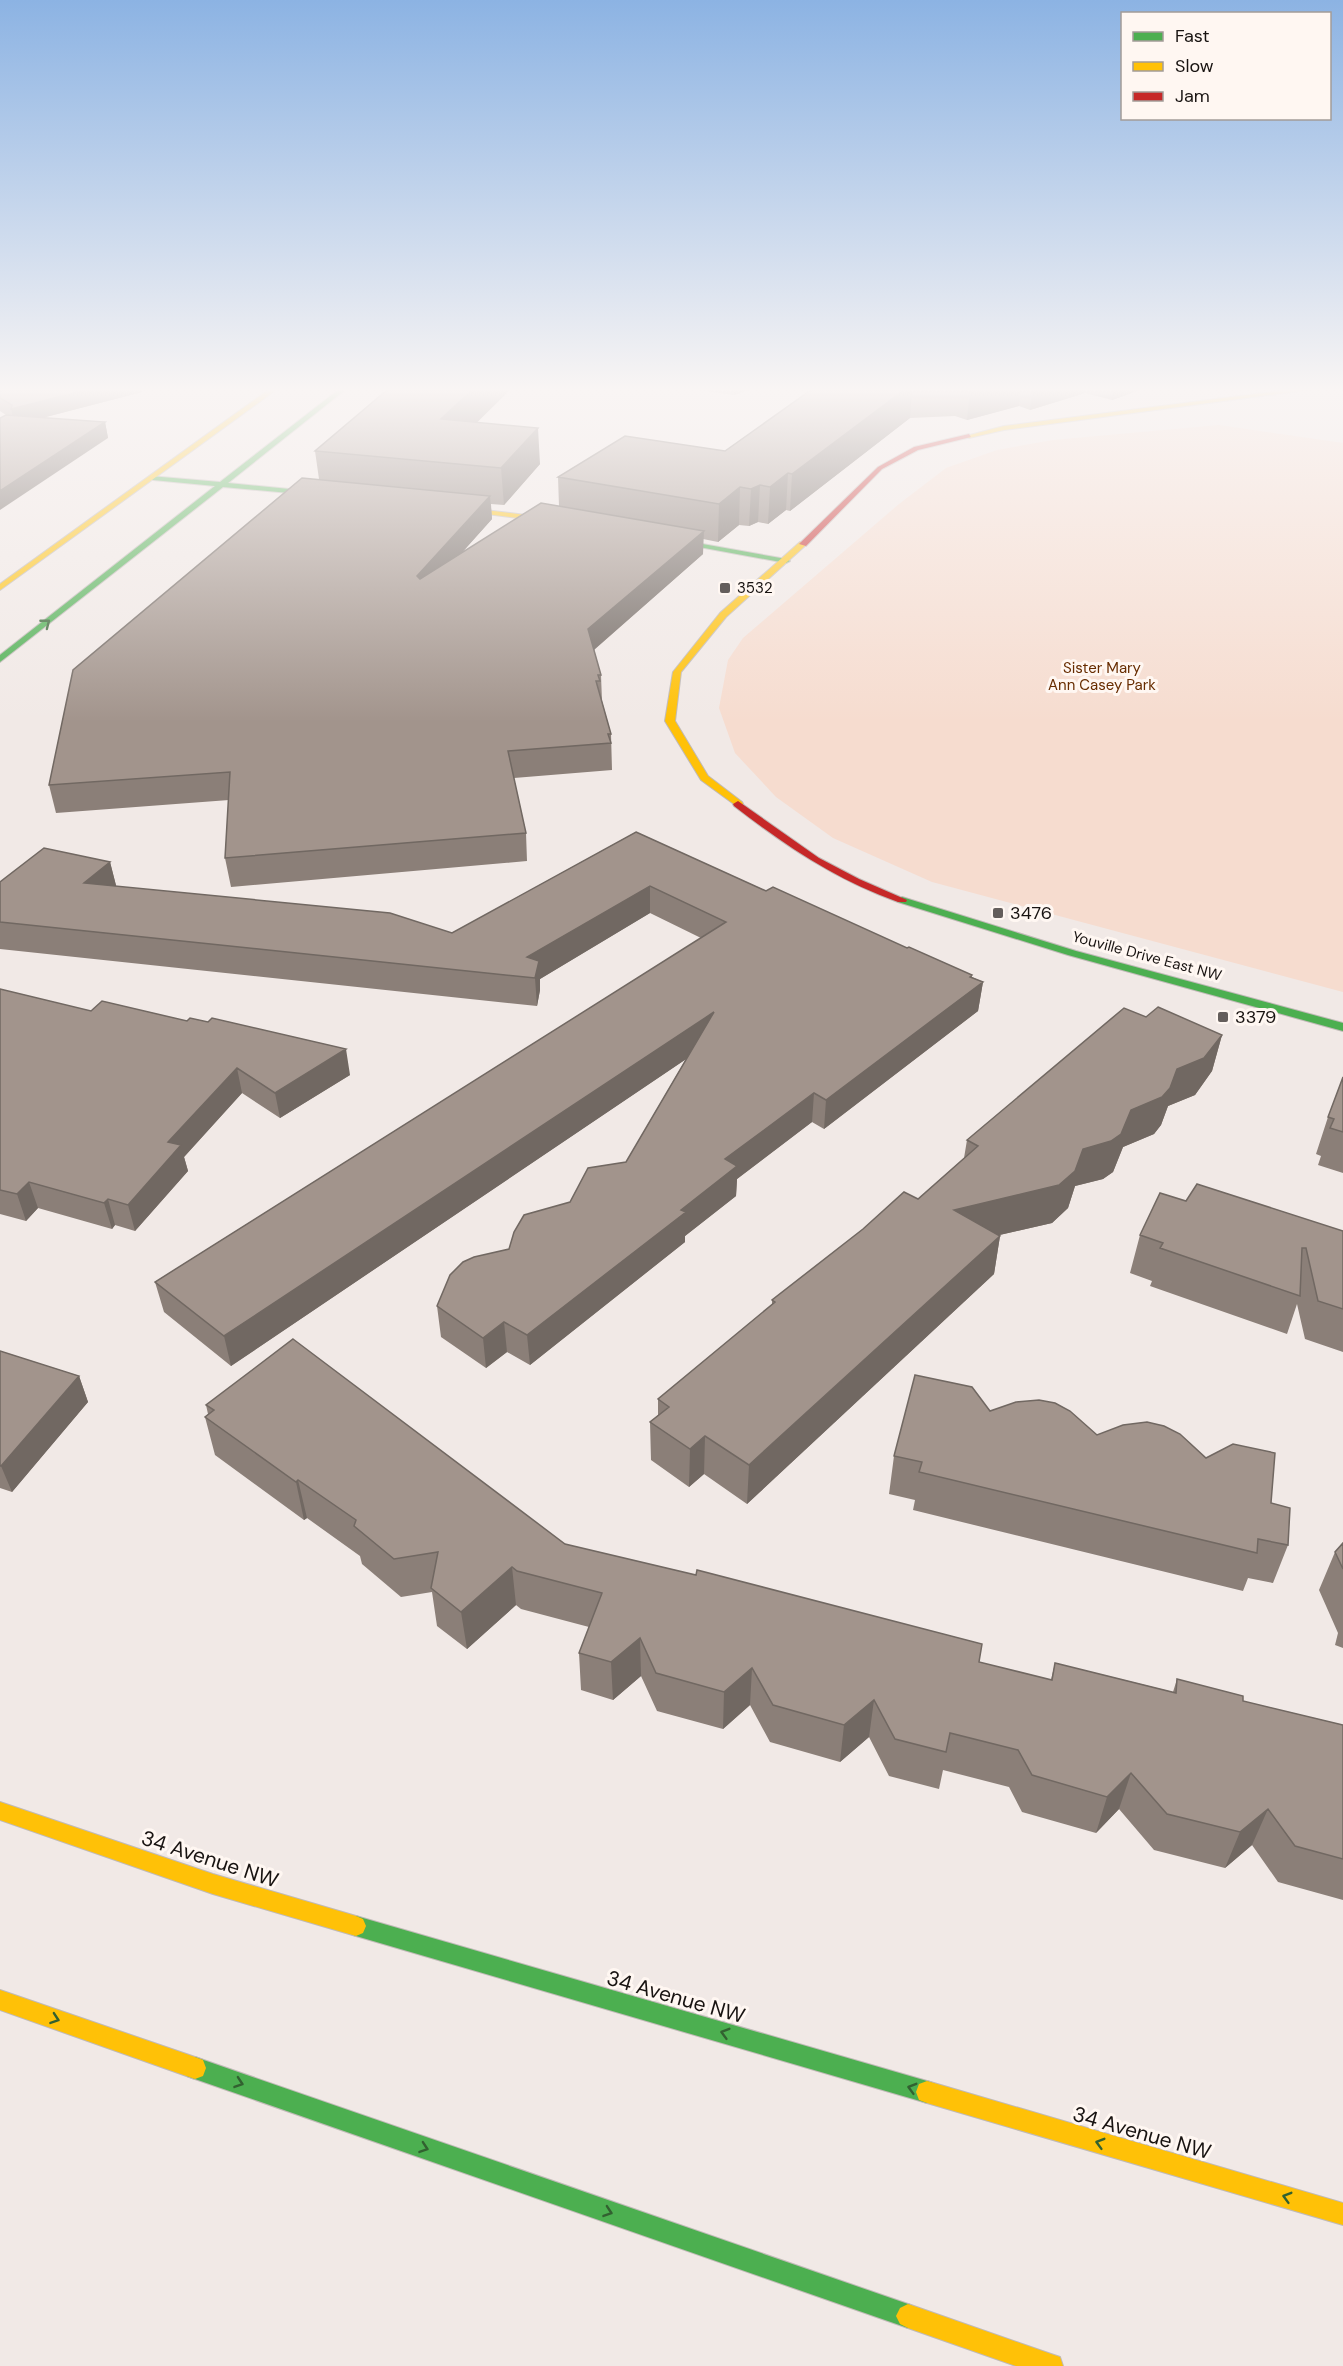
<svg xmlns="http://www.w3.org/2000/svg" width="1343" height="2366" viewBox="0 0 1343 2366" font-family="'DM Sans',sans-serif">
  <rect width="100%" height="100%" fill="#f1e9e6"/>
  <!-- green -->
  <path fill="#f6dccf" d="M 1219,425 L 1343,443 L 1343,992 L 932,882 L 833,838 L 776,797 L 735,753 L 719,708 L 728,660 L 743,638 L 899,504 L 946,468 L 997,450 L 1053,440 Z"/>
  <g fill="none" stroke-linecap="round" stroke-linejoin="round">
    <!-- fast casing -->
    <g stroke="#c0bab7" stroke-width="2">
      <path id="fast" d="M 338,390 L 345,390 L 228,483 L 330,493 L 333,493 L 333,497 L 223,487 L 0,662 L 0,655 L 215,486 L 153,480 L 149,478 L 150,476 L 220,482 Z
        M 658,536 L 786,559 L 790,561 L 786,563 L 661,540 L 658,540 Z
        M 902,897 L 1076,951 L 1343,1023 L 1343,1031 L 1068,955 L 898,902 L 897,900 Z
        M 356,1916 L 927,2081 L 935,2084 L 938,2092 L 935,2100 L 927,2103 L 356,1936 L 349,1933 L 346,1926 L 349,1919 Z
        M 195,2057 L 908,2304 L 916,2308 L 920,2316 L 916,2324 L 908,2328 L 195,2079 L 187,2076 L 184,2068 L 187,2060 Z"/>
    </g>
    <!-- slow casing -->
    <g stroke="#c0bab7" stroke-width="2">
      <path id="slow" d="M 268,390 L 276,390 L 0,590 L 0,584 Z
        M 1286,390 L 1307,390 L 1004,430 L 969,438 L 966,436 L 1004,426 Z
        M 444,505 L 566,520 L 570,522 L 566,524 L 447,509 L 443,507 Z
        M 800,542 L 807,544 L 726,617 L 681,672 L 675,721 L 708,776 L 742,802 L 743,804 L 738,807 L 701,780 L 665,721 L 673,672 L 720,613 Z
        M 0,1802 L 213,1874 L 356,1916 L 363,1919 L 366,1926 L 363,1933 L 356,1936 L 213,1894 L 0,1820 Z
        M 0,1990 L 195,2057 L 203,2060 L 206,2068 L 203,2076 L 195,2079 L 0,2010 Z
        M 927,2081 L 1343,2203 L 1343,2225 L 927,2103 L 919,2100 L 916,2092 L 919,2084 Z
        M 908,2304 L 1051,2354 L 1060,2357 L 1063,2366 L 1016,2366 L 908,2328 L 900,2324 L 896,2316 L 900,2308 Z"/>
    </g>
    <!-- jam casing -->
    <g stroke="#c0bab7" stroke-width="2">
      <path id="jam" d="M 969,434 L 971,437 L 918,450 L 882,469 L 806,546 L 799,544 L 878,467 L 914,447 Z
        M 738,801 L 819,858 L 859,879 L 907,900 L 906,902 L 898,902 C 836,880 786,846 734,806 L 733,804 Z"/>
    </g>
    <!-- fast -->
    <use href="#fast" fill="#4caf50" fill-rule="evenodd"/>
    <!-- slow -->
    <use href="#slow" fill="#ffc107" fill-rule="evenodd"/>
    <!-- jam -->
    <use href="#jam" fill="#c62828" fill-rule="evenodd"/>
  </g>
  <!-- wall -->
  <path fill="#8b7f78" d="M 0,390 L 142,390 L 142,392 L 42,418 L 105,422 L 108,438 L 6,415 L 0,411 Z
    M 698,390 L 749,390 L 734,395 Z
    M 811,390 L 1140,390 L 1112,400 L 1085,393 L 1030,410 L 1019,406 L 967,420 L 955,416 L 910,418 L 790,511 L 786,510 L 768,524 L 758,522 L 749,526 L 739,525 L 718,542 L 703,539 L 703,554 L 594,650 L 601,675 L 602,701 L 611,734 L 612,770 L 514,778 L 526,833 L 527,861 L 231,887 L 225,858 L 229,800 L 56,813 L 49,785 L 319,479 L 315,451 L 477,423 L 540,464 L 504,505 L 491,504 L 492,519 L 462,552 L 559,506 L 558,477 L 725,451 Z
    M 636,832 L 766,891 L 907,948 L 983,982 L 978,1011 L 824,1129 L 812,1122 L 737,1179 L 736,1196 L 685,1236 L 685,1242 L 530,1365 L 507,1352 L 486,1368 L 441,1337 L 437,1306 L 570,1202 L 626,1162 L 686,1059 L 231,1366 L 164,1312 L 155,1282 L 701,938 L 650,913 L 540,979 L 540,990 L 537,1006 L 0,949 L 0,882 L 110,862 L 116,886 L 452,933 Z
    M 0,989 L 350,1075 L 280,1118 L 242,1093 L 184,1157 L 188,1171 L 135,1231 L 115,1225 L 112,1229 L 38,1208 L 26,1221 L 0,1214 Z
    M 1146,1017 L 1222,1035 L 1212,1071 L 1195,1095 L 1168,1106 L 1161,1125 L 1154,1134 L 1123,1147 L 1113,1172 L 1103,1179 L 1075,1186 L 1068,1208 L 1052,1223 L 999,1235 L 1000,1236 L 994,1274 L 747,1504 L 704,1474 L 689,1487 L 651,1460 L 650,1422 L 658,1415 L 658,1399 L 772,1305 L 772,1300 L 918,1199 L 964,1158 L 967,1140 Z
    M 1343,1077 L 1343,1173 L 1318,1165 L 1321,1156 L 1316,1154 L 1328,1117 Z
    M 1186,1201 L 1343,1231 L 1343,1352 L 1305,1339 L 1297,1304 L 1287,1334 L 1150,1286 L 1152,1281 L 1130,1273 L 1140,1235 Z
    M 0,1351 L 79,1376 L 88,1402 L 12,1492 L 0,1488 Z
    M 206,1405 L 565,1544 L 979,1662 L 1051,1680 L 1055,1663 L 1173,1692 L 1177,1679 L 1243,1701 L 1343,1725 L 1343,1900 L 1278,1882 L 1252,1845 L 1225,1868 L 1154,1850 L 1119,1809 L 1096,1833 L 1022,1812 L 1009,1787 L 943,1770 L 939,1789 L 889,1776 L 869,1737 L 840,1762 L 770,1742 L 750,1705 L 723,1729 L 657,1711 L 641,1676 L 613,1700 L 581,1690 L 579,1653 L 589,1627 L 521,1609 L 516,1605 L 467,1649 L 437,1626 L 432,1592 L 401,1597 L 362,1564 L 360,1556 L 307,1518 L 304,1520 L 215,1455 L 205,1417 L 208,1414 Z
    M 990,1411 L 1206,1458 L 1271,1503 L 1288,1545 L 1273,1583 L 1248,1578 L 1243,1591 L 913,1510 L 915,1500 L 889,1494 L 894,1456 Z
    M 1343,1543 L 1343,1648 L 1335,1645 L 1338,1633 L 1319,1590 L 1335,1552 Z"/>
  <!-- shaded-wall -->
  <path fill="#716862" d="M 86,390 L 142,390 L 142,392 L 15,425 L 11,409 Z
    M 472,390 L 510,390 L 444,455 L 441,419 Z
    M 734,390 L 749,390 L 734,395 Z
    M 904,390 L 912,390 L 910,418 L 790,511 L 792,474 Z
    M 970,390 L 1021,390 L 1019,406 L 967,420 Z
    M 1032,390 L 1085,390 L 1085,393 L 1030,410 Z
    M 1113,390 L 1140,390 L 1112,400 Z
    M 105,422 L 108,438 L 0,510 L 0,491 Z
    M 538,428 L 540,464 L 504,505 L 501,468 Z
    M 788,473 L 786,510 L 768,524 L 770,487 Z
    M 760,485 L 758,522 L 749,526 L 751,489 Z
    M 740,487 L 739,525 L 718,542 L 719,504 Z
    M 490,496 L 492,519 L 419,601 L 417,576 Z
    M 704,531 L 703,554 L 589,654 L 588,629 Z
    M 110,862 L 117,889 L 84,883 Z
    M 650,886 L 650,913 L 540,979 L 540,990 L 537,1006 L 535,978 L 527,957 Z
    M 972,975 L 970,992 L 983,982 L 978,1011 L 824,1129 L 826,1100 Z
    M 714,1012 L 713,1041 L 231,1366 L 224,1336 Z
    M 1222,1035 L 1212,1071 L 1195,1095 L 1168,1106 L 1161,1125 L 1154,1134 L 1123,1147 L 1113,1172 L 1103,1179 L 1075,1186 L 1068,1208 L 1052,1223 L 948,1247 L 954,1210 L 1083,1149 L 1131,1110 L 1177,1069 Z
    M 346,1049 L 350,1075 L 280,1118 L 275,1093 Z
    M 237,1068 L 242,1093 L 184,1157 L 188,1171 L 135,1231 L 128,1205 L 168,1142 Z
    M 814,1093 L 812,1122 L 737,1179 L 736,1196 L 685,1236 L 685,1242 L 530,1365 L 527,1335 L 681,1210 L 725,1159 Z
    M 29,1182 L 38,1208 L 26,1221 L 17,1194 Z
    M 108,1199 L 115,1225 L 112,1229 L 104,1203 Z
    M 1000,1236 L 994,1274 L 747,1504 L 749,1465 Z
    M 504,1322 L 507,1352 L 486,1368 L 483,1338 Z
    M 79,1376 L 88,1402 L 12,1492 L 1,1466 Z
    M 705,1436 L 704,1474 L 689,1487 L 690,1449 Z
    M 298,1480 L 307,1518 L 304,1520 L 296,1482 Z
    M 512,1567 L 516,1605 L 467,1649 L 461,1612 Z
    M 640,1638 L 641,1676 L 613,1700 L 611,1662 Z
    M 752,1668 L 750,1705 L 723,1729 L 724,1692 Z
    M 874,1700 L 869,1737 L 840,1762 L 844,1725 Z
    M 1131,1773 L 1119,1809 L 1096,1833 L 1107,1797 Z
    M 1268,1809 L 1252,1845 L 1225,1868 L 1240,1832 Z"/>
  <!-- building -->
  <path fill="#a2948c" stroke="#716862" stroke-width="1.5" d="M 0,390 L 86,390 L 11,409 L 12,405 L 0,398 Z
    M 387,390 L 472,390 L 441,419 L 538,428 L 501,468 L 315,451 Z
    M 811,390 L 904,390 L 792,474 L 788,473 L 770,487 L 760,485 L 751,489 L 740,487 L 719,504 L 558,477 L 625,436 L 725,451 Z
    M 6,415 L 105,422 L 0,491 L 0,418 Z
    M 302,478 L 490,496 L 417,576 L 420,579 L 541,503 L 704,531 L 588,629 L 601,675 L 598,675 L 600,681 L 596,681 L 611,734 L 608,734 L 611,743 L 508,751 L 526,833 L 225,858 L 230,772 L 49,785 L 73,670 Z
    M 636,832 L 766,891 L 773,887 L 907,948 L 909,947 L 972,975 L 970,977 L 983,982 L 826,1100 L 814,1093 L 725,1159 L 737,1166 L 681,1210 L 686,1212 L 527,1335 L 504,1322 L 483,1338 L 437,1306 L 450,1275 L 463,1262 L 474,1257 L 509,1249 L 514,1232 L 524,1215 L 570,1202 L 588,1168 L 626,1162 L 714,1012 L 224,1336 L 155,1282 L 726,922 L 650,886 L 527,957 L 539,961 L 535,978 L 0,922 L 0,882 L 44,848 L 110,862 L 84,883 L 390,913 L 452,933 Z
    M 0,989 L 91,1011 L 102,1001 L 187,1021 L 190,1018 L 208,1022 L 212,1018 L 346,1049 L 275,1093 L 237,1068 L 168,1142 L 181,1145 L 128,1205 L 108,1199 L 104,1203 L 29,1182 L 17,1194 L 0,1190 Z
    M 1158,1007 L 1222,1035 L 1204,1058 L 1177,1069 L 1170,1088 L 1162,1097 L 1131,1110 L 1121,1134 L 1111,1141 L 1083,1149 L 1075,1171 L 1059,1185 L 954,1210 L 1000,1236 L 749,1465 L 705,1436 L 690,1449 L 650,1422 L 669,1407 L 658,1399 L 775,1302 L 772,1300 L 863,1229 L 904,1192 L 918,1199 L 978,1146 L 967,1140 L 1124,1008 L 1146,1017 Z
    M 1343,1077 L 1343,1132 L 1330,1128 L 1334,1119 L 1328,1117 Z
    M 1197,1184 L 1343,1231 L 1343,1309 L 1318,1301 L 1306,1248 L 1302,1248 L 1300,1296 L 1160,1248 L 1163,1243 L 1140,1235 L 1160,1193 L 1186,1201 Z
    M 293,1339 L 565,1544 L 696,1575 L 697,1570 L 982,1644 L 979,1662 L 1052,1680 L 1055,1663 L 1176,1693 L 1177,1679 L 1243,1696 L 1243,1701 L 1343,1725 L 1343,1859 L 1295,1846 L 1268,1809 L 1240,1832 L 1167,1814 L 1131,1773 L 1107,1797 L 1032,1775 L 1018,1750 L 950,1733 L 946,1752 L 895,1739 L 874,1700 L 844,1725 L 773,1705 L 752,1668 L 724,1692 L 656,1673 L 640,1638 L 611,1662 L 579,1653 L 602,1593 L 517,1571 L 512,1567 L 461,1612 L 431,1588 L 438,1552 L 394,1559 L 354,1526 L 356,1520 L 298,1480 L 296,1482 L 205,1417 L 214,1410 L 206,1405 Z
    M 0,1351 L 79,1376 L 1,1466 L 0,1466 Z
    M 915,1375 L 972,1387 L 990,1411 L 1016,1402 L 1039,1400 L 1055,1403 L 1070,1411 L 1097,1435 L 1123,1425 L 1147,1422 L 1164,1426 L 1180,1434 L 1206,1458 L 1233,1444 L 1275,1453 L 1271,1503 L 1290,1508 L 1288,1545 L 1258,1539 L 1257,1553 L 919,1472 L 922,1462 L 894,1456 Z
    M 1343,1543 L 1343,1569 L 1335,1552 Z"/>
  <!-- one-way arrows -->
  <defs><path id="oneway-chevron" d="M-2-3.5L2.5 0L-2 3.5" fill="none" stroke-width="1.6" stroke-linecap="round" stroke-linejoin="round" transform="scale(1.5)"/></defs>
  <g stroke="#326130">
    <use href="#oneway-chevron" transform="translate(46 623) rotate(-38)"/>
    <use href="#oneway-chevron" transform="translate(55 2019) rotate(19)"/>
    <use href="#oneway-chevron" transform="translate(725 2033) rotate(-164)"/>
    <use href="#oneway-chevron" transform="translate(239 2083) rotate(19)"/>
    <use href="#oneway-chevron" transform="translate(912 2088) rotate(-164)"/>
    <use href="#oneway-chevron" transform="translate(1100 2143) rotate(-164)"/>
    <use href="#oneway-chevron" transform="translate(424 2148) rotate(19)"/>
    <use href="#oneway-chevron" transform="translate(1287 2197) rotate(-164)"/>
    <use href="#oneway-chevron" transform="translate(608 2212) rotate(19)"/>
  </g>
  <!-- sky -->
  <linearGradient id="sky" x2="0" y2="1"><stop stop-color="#8cb3e3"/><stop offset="0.54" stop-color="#f9f5f4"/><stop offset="1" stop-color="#f9f5f4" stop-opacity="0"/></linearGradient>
  <rect width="1343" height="722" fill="url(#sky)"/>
  <!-- markers -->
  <g fill="#645e5c" stroke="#fff7f2" stroke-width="2">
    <rect x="719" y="582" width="12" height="12" rx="3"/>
    <rect x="992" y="907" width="12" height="12" rx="3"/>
    <rect x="1217" y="1011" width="12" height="12" rx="3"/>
  </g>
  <g text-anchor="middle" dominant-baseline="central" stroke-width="6" stroke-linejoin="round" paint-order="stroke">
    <!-- far-poi labels -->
    <g font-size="15" fill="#181311" stroke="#fff7f2" text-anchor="start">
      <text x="737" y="588">3532</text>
    </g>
    <!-- far-park labels -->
    <g font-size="15" fill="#672c00" stroke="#fff7f2">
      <text x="1102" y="668">Sister Mary<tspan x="1102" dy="17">Ann Casey Park</tspan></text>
    </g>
    <!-- far-street labels -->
    <g font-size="15" fill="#181311" stroke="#fff7f2">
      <text transform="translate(1147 956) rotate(15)">Youville Drive East NW</text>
    </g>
    <!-- poi labels -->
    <g font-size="18" fill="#181311" stroke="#fff7f2" text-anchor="start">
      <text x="1010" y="913">3476</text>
      <text x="1235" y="1017">3379</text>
    </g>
    <!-- near-street labels -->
    <g font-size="21" fill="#181311" stroke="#fff7f2">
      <text transform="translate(210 1859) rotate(18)">34 Avenue NW</text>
      <text transform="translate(676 1997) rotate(16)">34 Avenue NW</text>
      <text transform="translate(1142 2133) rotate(16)">34 Avenue NW</text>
    </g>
  </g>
  <!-- legend -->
  <rect x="1121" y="12" width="210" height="108" fill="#fff7f2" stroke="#a39c98" stroke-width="1.5"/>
  <rect x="1133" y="32" width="30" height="9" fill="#4caf50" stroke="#a39c98" stroke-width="1.5"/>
  <text x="1175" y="42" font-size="18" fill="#181311">Fast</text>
  <rect x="1133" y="62" width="30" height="9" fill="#ffc107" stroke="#a39c98" stroke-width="1.5"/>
  <text x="1175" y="72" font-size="18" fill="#181311">Slow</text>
  <rect x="1133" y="92" width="30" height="9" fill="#c62828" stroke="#a39c98" stroke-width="1.5"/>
  <text x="1175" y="102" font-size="18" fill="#181311">Jam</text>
</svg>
